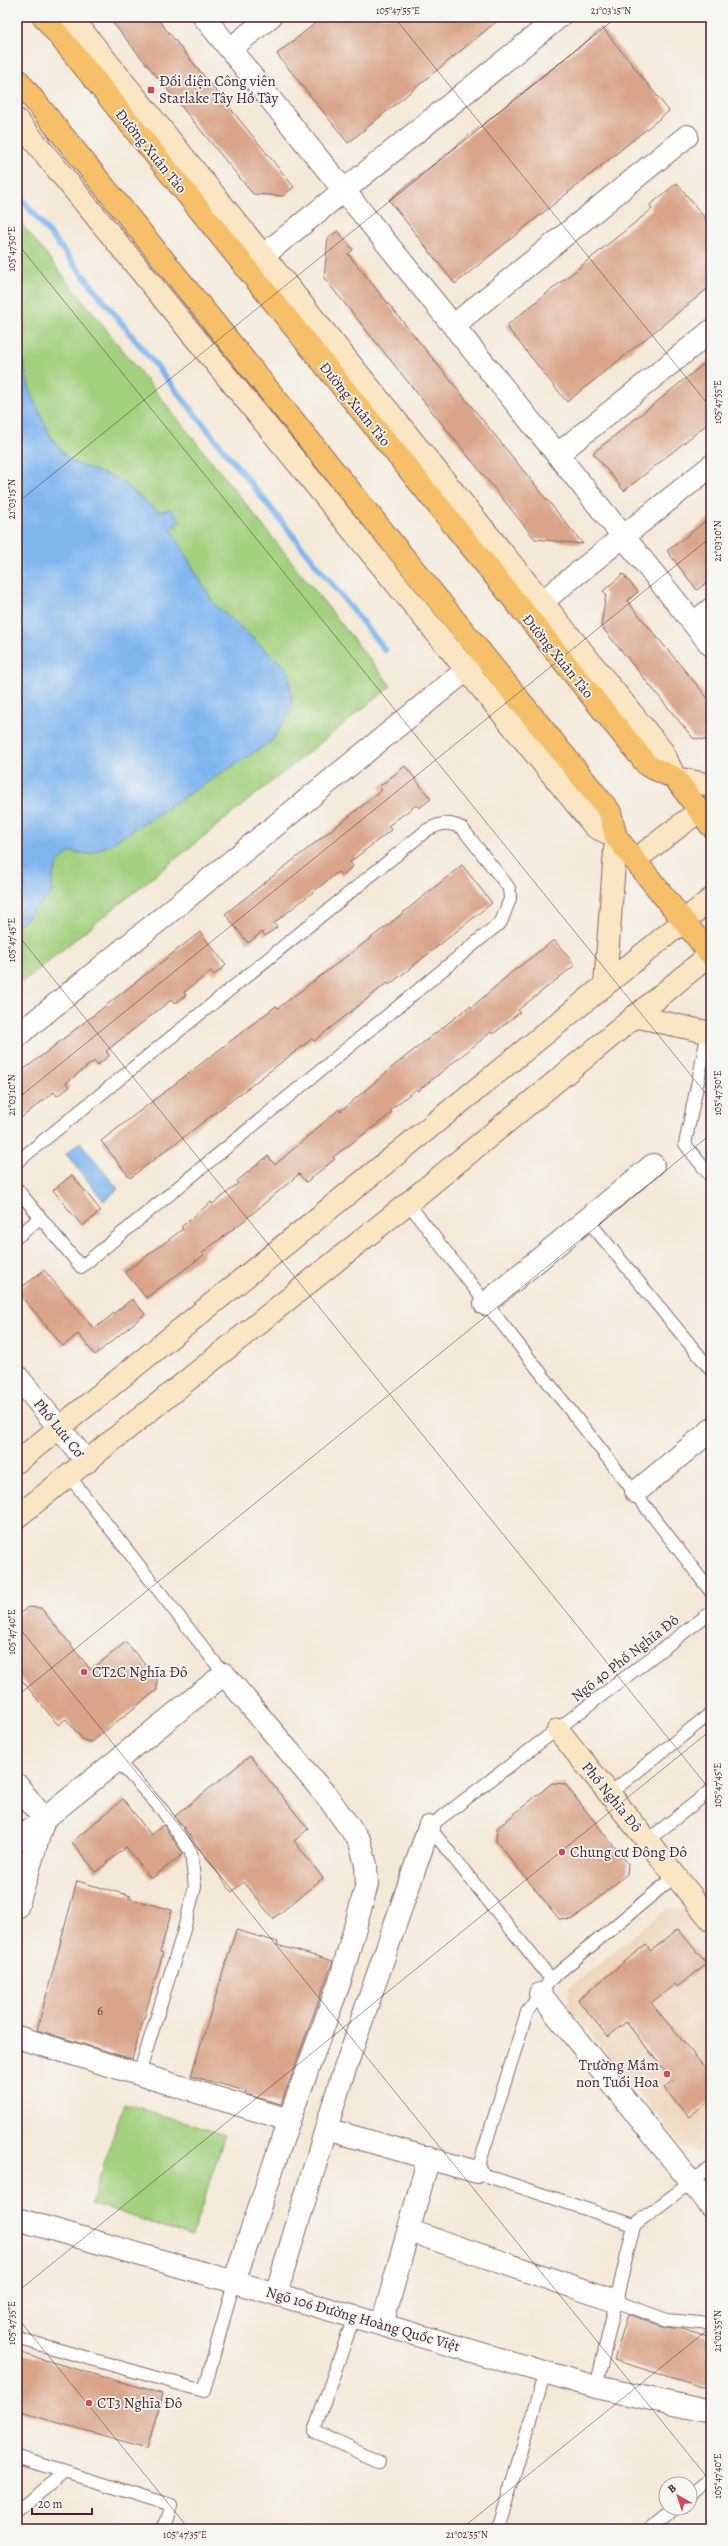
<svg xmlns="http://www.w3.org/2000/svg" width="728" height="2546" viewBox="0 0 728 2546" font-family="Alegreya,serif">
  <rect width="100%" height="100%" fill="#f6f6f2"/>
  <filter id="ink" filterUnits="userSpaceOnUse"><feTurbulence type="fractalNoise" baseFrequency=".025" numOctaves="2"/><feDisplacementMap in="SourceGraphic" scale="8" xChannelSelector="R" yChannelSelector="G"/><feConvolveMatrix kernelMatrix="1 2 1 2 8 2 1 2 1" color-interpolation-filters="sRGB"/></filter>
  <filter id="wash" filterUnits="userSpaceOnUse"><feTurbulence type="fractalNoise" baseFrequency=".012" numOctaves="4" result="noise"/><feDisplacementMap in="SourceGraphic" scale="16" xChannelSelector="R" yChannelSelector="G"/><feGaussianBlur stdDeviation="0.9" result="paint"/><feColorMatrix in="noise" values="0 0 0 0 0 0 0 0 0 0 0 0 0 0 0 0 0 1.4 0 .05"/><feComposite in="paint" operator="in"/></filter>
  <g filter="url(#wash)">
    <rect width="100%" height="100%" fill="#f4e9d8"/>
    <!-- built -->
    <path fill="#eed6bb" d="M 668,1908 L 685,1910 L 711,1943 L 711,2142 L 700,2152 L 683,2148 L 568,2006 L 569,1988 Z"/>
    <!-- green -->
    <path fill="#a3d07e" stroke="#767854" d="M 17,218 L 391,686 L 17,986 Z
      M 124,2103 L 225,2135 L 192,2236 L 91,2203 Z"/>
    <!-- water -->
    <path fill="#7fb6ee" stroke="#646a8c" d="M 17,337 L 31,394 L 51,437 L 70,461 L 118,479 L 159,512 L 170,509 L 181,521 L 171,529 L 214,604 L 283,665 L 289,673 L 292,709 L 272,741 L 111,844 L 90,854 L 71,852 L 59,861 L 53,875 L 51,894 L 17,927 Z
      M 80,1142 L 118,1189 L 104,1201 L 66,1154 Z"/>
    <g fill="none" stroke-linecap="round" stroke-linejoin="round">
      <!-- stream -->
      <path stroke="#7fb6ee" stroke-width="6" d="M 17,193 L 385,650"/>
    </g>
    <g id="blocks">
      <!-- building -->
      <path fill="#d9a487" d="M 108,17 L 156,17 L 294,187 L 283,196 L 253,194 Z
        M 323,17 L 502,17 L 348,143 L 277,54 Z
        M 603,28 L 669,111 L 455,284 L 389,200 Z
        M 677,183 L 711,226 L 711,286 L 567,402 L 506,326 L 652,209 L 650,205 Z
        M 338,231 L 353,250 L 348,254 L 583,544 L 535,539 L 324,278 L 328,238 Z
        M 711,358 L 711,421 L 624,491 L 593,453 Z
        M 711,517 L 711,579 L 697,590 L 667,551 Z
        M 623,574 L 638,592 L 627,601 L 711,702 L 711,741 L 693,738 L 601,626 L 606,594 L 603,591 Z
        M 405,766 L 431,799 L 419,808 L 416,805 L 388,826 L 391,830 L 350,862 L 353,866 L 342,876 L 338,872 L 274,923 L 277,927 L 265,936 L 262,932 L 248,943 L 225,914 L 382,790 L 379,787 Z
        M 462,865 L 492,903 L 389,985 L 387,983 L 314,1041 L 312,1039 L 130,1178 L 101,1141 L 276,1006 L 278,1008 L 388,925 Z
        M 200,932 L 226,965 L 214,975 L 211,971 L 184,992 L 186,995 L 174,1004 L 171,1000 L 106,1051 L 109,1056 L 97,1065 L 94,1061 L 66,1083 L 70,1087 L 57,1096 L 54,1092 L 17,1121 L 17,1075 Z
        M 554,940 L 575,965 L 518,1010 L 520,1012 L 493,1034 L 491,1032 L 418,1091 L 416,1089 L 390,1110 L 392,1112 L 383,1120 L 333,1157 L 335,1159 L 306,1182 L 299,1174 L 246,1219 L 202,1253 L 204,1255 L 146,1298 L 125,1272 L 183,1229 L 181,1227 L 211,1202 L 212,1204 L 226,1194 L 238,1183 L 237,1181 L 268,1156 L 275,1165 L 339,1109 L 341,1111 L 396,1064 L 470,1006 L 471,1008 L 512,972 Z
        M 72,1175 L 101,1211 L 82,1226 L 53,1190 Z
        M 44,1270 L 94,1329 L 132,1299 L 145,1314 L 95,1355 L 78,1334 L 63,1346 L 17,1291 Z
        M 28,1607 L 41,1608 L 91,1670 L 126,1642 L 157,1679 L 157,1690 L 91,1742 L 83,1740 L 66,1719 L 58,1725 L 17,1674 L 17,1616 Z
        M 250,1756 L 308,1829 L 294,1841 L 323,1878 L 273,1919 L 244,1882 L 232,1892 L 175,1816 Z
        M 552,1783 L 565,1784 L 628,1864 L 627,1874 L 572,1920 L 559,1919 L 496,1841 L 497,1828 Z
        M 123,1799 L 151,1835 L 163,1825 L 183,1854 L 151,1879 L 126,1847 L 96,1872 L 72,1842 Z
        M 77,1881 L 131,1896 L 128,1898 L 172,1910 L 160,1952 L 163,1953 L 132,2059 L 37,2030 Z
        M 678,1929 L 707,1964 L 677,1987 L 675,1984 L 651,2003 L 706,2069 L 711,2069 L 711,2099 L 689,2117 L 664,2088 L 673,2081 L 626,2022 L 608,2037 L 578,2000 L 646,1944 L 651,1951 Z
        M 236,1930 L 278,1942 L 277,1945 L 333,1961 L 281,2104 L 245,2094 L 246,2091 L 191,2076 Z
        M 628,2314 L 665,2327 L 681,2329 L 711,2338 L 711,2385 L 702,2387 L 614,2360 Z
        M 17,2352 L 163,2394 L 147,2448 L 17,2411 Z"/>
    </g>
  </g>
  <g filter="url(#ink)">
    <use href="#blocks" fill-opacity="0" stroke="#866668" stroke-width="1"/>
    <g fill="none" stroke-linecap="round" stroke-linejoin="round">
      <!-- lane casing -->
      <g stroke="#866668" stroke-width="14">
        <path id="lane" d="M 708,1032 L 685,1144 L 711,1177
          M 17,1162 L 427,830 C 441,823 448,821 462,828 L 509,888 L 510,899 L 501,922 L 81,1267 L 17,1189
          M 408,1203 C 508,1333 612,1461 711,1592
          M 587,1219 L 711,1370
          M 17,1237 L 40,1218
          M 69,1476 L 224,1674
          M 117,1760 L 163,1811 L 191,1852 L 195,1887 L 183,1933 L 139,2074
          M 609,1794 L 711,1713
          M 647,1841 L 711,1790
          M 551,1979 L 429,1827 L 711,1612
          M 477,2172 L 527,2012 L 551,1979 L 675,1876
          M 487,2176 L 634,2225
          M 634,2225 L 711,2167
          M 615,2301 L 667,2320 L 711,2324
          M 354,2317 L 314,2431 L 379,2462
          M 17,2338 L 204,2391 L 234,2282
          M 596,2387 L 634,2225
          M 17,2457 L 171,2505 L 163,2529
          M 690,2495 L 711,2478
          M 17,2511 L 65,2472
          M 498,2529 L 545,2372
          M 650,2529 L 675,2508"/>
      </g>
      <!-- street casing -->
      <g stroke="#866668" stroke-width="24">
        <path id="street" d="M 204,17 L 711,645
          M 230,49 L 270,17
          M 249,267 L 559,17
          M 454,325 L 687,136
          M 558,454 L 711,331
          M 528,613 L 711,466
          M 694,623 L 711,609
          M 17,1036 L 481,658
          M 485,1304 L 653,1165
          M 17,1376 L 87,1462
          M 636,1492 L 711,1430
          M 17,1785 L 44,1819 L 17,1907
          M 429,1827 L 340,2083 L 326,2129 L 477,2172
          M 17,1841 L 224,1674 L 329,1799 L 360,1842 L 366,1865 L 367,1884 L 341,1978 L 289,2120 L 234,2282
          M 540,1994 L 711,2207
          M 17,2037 L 289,2120
          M 17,2219 L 596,2387 L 711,2412
          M 410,2231 L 615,2301
          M 276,2294 L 326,2129
          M 382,2325 L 429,2157"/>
      </g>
      <!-- secondary casing -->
      <g stroke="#866668" stroke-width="24">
        <path id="secondary" d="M 71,17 L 663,752 L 675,778 L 711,785
          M 17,120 L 595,827 L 616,837 L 605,985
          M 635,860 L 699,811
          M 634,1016 L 711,1033
          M 17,1462 L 711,899
          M 17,1517 L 408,1203 L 711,954
          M 558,1730 L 711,1920"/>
      </g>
      <!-- primary casing -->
      <g stroke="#866668" stroke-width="24">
        <path id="primary" d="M 44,17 L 648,766 L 675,778 L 711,826
          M 17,79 L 610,812 L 616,837 L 711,955"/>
      </g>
      <!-- lane -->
      <use href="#lane" stroke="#fff" stroke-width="12"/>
      <!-- street -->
      <use href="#street" stroke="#fff" stroke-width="22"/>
      <!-- secondary -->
      <use href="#secondary" stroke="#fbe6c4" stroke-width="22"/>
      <!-- primary -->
      <use href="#primary" stroke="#f6c06b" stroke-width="22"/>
    </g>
  </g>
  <!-- ticks -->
  <path fill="none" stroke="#4a1f2b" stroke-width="1" stroke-opacity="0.45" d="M 394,17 L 711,408M 17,243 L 711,1100M 17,503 L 617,17M 17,934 L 711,1791M 17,1099 L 711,537M 17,1625 L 711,2482M 17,1696 L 711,1134M 17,2292 L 711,1730M 17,2317 L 189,2529M 461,2529 L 711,2327"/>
  <!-- markers -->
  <g fill="#d1495b" stroke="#f6f6f2" stroke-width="1.5">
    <rect x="147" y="86" width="8" height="8" rx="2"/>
    <circle cx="84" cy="1672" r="4"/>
    <circle cx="562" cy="1852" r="4"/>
    <circle cx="667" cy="2074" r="4"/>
    <circle cx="89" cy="2403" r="4"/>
  </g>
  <g text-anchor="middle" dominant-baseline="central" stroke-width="3.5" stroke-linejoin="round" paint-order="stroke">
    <!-- number labels -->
    <g font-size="13" fill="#6e4042">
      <text x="100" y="2010">6</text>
    </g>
    <!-- poi labels -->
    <g font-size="15" fill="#4a1f2b" stroke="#f6f6f2" text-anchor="start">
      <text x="159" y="81">Đối diện Công viên<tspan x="159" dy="17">Starlake Tây Hồ Tây</tspan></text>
      <text x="92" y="1672">CT2C Nghĩa Đô</text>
      <text x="570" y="1852">Chung cư Đông Đô</text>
      <text x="659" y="2065" text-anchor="end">Trường Mầm<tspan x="659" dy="17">non Tuổi Hoa</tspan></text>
      <text x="97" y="2403">CT3 Nghĩa Đô</text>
    </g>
    <!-- street labels -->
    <g font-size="15" fill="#4a1f2b" stroke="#f6f6f2">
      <text transform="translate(151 151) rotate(51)">Đường Xuân Tảo</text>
      <text transform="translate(355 404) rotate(51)">Đường Xuân Tảo</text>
      <text transform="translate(558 656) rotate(51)">Đường Xuân Tảo</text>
      <text transform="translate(59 1428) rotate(51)">Phố Lưu Cơ</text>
      <text transform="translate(625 1658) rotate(-38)">Ngõ 40 Phố Nghĩa Đô</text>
      <text transform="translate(612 1797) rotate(51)">Phố Nghĩa Đô</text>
      <text transform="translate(363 2319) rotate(16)">Ngõ 106 Đường Hoàng Quốc Việt</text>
    </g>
  </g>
  <!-- margin -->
  <rect width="728" height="2546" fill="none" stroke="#f6f6f2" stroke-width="44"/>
  <!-- north arrow -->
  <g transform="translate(678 2496) rotate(321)"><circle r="19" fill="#f6f6f2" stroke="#b1a0a2"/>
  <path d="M0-3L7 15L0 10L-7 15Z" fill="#d1495b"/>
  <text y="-6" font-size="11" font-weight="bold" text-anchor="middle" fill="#4a1f2b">B</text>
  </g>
  <!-- scale -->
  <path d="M32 2508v6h60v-6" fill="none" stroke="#4a1f2b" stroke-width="2"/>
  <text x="38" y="2508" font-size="12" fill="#4a1f2b" stroke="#f6f6f2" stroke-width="3" paint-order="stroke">20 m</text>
  <rect x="22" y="22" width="684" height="2502" fill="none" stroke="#4a1f2b" stroke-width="1.5"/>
  <g font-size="10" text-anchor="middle" fill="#4a1f2b">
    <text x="398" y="14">105°47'55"E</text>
    <text x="611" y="14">21°03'15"N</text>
    <text transform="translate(11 249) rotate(-90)" y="4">105°47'50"E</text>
    <text transform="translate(717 402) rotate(-90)" y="4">105°47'55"E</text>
    <text transform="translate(11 499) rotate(-90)" y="4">21°03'15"N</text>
    <text transform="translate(717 541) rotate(-90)" y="4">21°03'10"N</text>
    <text transform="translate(11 940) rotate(-90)" y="4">105°47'45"E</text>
    <text transform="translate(717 1093) rotate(-90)" y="4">105°47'50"E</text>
    <text transform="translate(11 1095) rotate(-90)" y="4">21°03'10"N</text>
    <text transform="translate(11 1632) rotate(-90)" y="4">105°47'40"E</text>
    <text transform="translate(717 1785) rotate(-90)" y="4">105°47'45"E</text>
    <text transform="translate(11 2323) rotate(-90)" y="4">105°47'35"E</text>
    <text transform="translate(717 2331) rotate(-90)" y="4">21°02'55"N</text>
    <text transform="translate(717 2476) rotate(-90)" y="4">105°47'40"E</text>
    <text x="185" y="2538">105°47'35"E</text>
    <text x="467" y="2538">21°02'55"N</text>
  </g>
</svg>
